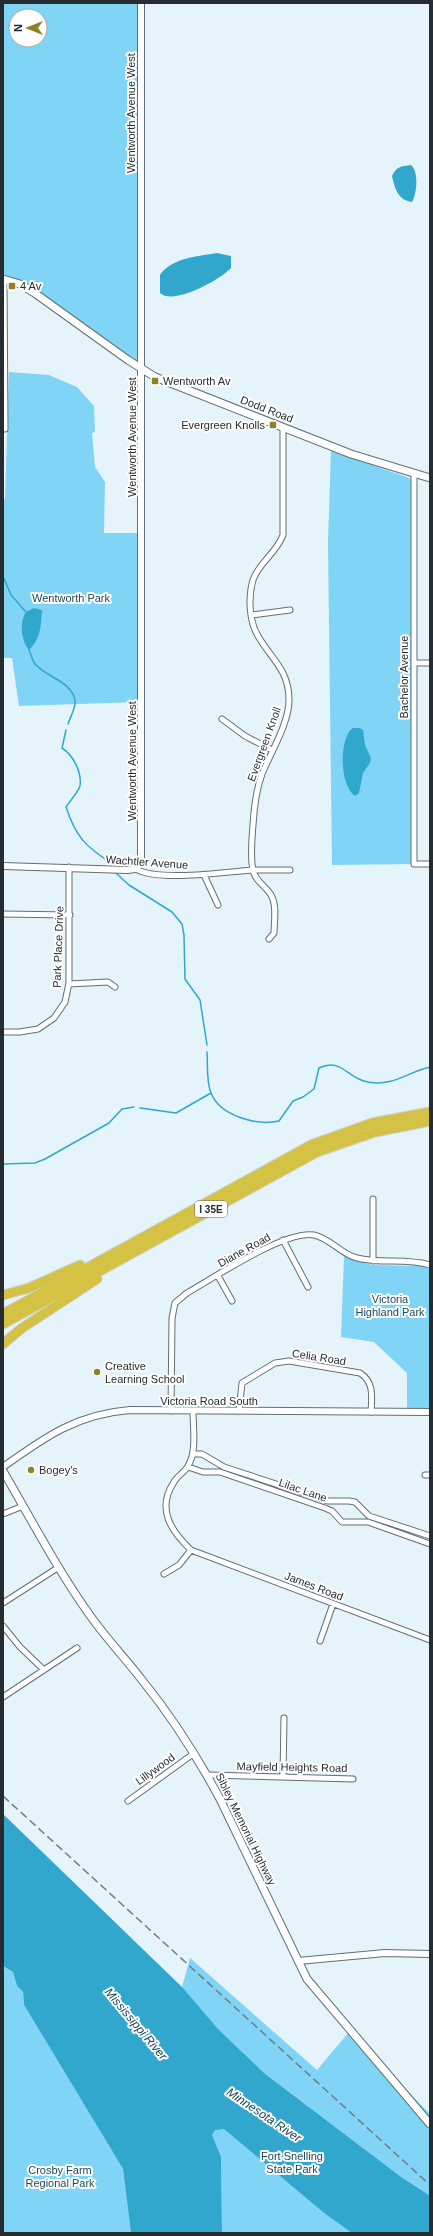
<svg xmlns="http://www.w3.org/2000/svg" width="433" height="2236" viewBox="0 0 433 2236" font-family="Helvetica,sans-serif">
  <rect width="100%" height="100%" fill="#e4f4fa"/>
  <!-- green -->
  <path fill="#80d4f5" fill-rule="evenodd" d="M 3,3 L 139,3 L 140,364 L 34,288 L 3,277 ZM 16,16 L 40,16 L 40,40 L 16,40 Z
    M 9,372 L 49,375 L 77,387 L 94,406 L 95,432 L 92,433 L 95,467 L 105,482 L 104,533 L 140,533 L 139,702 L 19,706 L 12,658 L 3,658 L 3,499 L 5,499 Z
    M 331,451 L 407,477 L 411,480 L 411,860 L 414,864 L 332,865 L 328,542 Z
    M 344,1256 L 372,1265 L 423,1266 L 430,1269 L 430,1409 L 407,1410 L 407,1373 L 374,1342 L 341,1337 Z
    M 190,1958 L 317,2070 L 349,2032 L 430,2114 L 430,2233 L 222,2233 L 221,2157 L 165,2049 Z
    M 3,1966 L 13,1972 L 17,1986 L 23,1992 L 24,2005 L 123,2169 L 131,2233 L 3,2233 Z"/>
  <!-- water -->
  <path fill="#31a7ce" d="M 411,165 C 419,172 417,193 412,202 C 398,200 395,189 392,176 C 396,167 401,166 411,165 Z
    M 217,253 L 231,256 L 231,268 C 221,279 174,306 160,293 L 160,275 C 171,258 199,256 217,253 Z
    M 34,608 L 42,610 C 41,625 41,639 29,650 C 21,641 19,622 26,612 Z
    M 353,728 L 360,728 L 363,730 L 365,745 L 371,758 L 370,763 L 363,773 L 359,793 L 355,796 C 339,785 339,737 353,728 Z
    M 3,1814 L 182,1987 L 218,2029 L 265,2074 L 401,2177 L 430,2196 L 430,2233 L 352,2233 L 323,2212 L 224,2129 L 215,2130 L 212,2135 L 221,2157 L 222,2233 L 131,2233 L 123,2169 L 24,2005 L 23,1992 L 17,1986 L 13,1972 L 3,1966 Z"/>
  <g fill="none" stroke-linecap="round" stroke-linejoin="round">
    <!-- stream -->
    <path stroke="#31a7ce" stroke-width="1.5" d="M 3,576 L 11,595 L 26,612
      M 29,650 C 31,654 32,660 35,664 C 46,677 73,682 75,701 C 76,708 70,717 68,724
      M 66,730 L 62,748 C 73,755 82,772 80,786 C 78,792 70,801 66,807 C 76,837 85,846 111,863
      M 116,873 L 129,885 L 172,912 L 182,924 L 184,935 L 185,979 L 200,1000 L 207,1045
      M 207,1052 C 208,1065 206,1081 211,1093 C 220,1116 257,1126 279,1121 L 293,1101 L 303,1097 L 314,1089 L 319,1068 C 342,1057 347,1079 368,1082 C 392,1087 408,1072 430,1067
      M 140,1108 L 176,1113 L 211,1093
      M 3,1164 L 35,1163 L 45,1159 L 109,1123 L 122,1109 L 134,1107"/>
    <!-- minor casing -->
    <g stroke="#616f75" stroke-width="7">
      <path id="minor" d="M 3,429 L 5,429 L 4,279
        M 414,475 L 414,864 L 430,864
        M 252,615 L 290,610
        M 414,663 L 430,663
        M 222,719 L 245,736 L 272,750
        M 136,869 C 158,882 226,872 253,870 C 265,870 278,870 290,870
        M 204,875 L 218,905
        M 3,914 L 70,915
        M 269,939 L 274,933 C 274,922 277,907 272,897 C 268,887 255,882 253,870 C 250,857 252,838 253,825 C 254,808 256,790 262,774 C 271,752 289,723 289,700 C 289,670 272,660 258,636 C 249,621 248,597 253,580 C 259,562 276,554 283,535 L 283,427
        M 69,984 L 108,982 L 115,987
        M 3,1032 L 20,1032 L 38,1029 L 54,1018 L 65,1002 L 69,983 L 69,867
        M 283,1240 L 308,1287
        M 373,1261 L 373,1199
        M 218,1276 L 232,1301
        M 171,1411 L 172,1318 L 175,1303 L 187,1293 C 215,1277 285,1230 314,1235 C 330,1238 342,1255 357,1258 C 381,1264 406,1258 430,1265
        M 193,1411 C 193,1427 197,1452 188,1466 C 185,1472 177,1476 174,1482 C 156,1509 171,1531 191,1550 L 430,1640
        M 239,1411 L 242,1383 L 275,1363 L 289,1361 L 360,1373 C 374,1382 372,1396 371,1412
        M 193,1454 L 202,1454 L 224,1467 L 328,1501 L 349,1501 L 355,1502 L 369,1516 L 430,1536
        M 188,1467 L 203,1472 L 220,1472 L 325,1508 L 332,1511 L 342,1522 L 368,1522 L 430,1544
        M 425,1475 L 430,1475
        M 3,1514 L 23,1506
        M 164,1574 L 179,1565 L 191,1550
        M 3,1603 L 59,1567
        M 3,1626 L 20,1647 L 44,1670
        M 320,1641 L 333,1604
        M 3,1697 L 77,1648
        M 207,1775 L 353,1779
        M 283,1777 L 284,1718
        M 128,1801 L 193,1754"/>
    </g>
    <!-- tertiary casing -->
    <g stroke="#616f75" stroke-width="8">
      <path id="tertiary" d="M 3,866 L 127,870 L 136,869 L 141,859 L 141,3
        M 3,1467 C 45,1437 77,1414 130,1410 L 430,1412
        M 298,1961 L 385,1953 L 430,1954"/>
    </g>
    <!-- secondary casing -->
    <g stroke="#616f75" stroke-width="9">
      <path id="secondary" d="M 3,279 L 20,284 L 36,294 L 128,360 L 155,377 L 351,454 L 430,478
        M 3,1471 C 31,1519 57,1569 89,1614 C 105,1637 125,1658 142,1680 C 172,1717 198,1758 220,1799 L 307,1979 L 430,2124"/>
    </g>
    <!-- motorway casing -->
    <g stroke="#cfd1d1" stroke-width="11">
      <path id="motorway" d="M 3,1295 L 29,1288 L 80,1265
        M 3,1314 L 311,1145 L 372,1123 L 430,1112
        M 3,1324 L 317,1152 L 375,1132 L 430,1121
        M 3,1344 L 22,1328 L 97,1279"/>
    </g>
    <!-- minor -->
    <use href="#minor" stroke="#fff" stroke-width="5"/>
    <!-- tertiary -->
    <use href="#tertiary" stroke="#fff" stroke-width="6"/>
    <!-- secondary -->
    <use href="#secondary" stroke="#fff" stroke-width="7"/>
    <!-- motorway -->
    <use href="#motorway" stroke="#d4c244" stroke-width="9"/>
    <!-- rail -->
    <path stroke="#727c80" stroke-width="1.5" stroke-dasharray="8 4" stroke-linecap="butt" d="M 3,1796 L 430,2185"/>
  </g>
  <!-- markers -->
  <g fill="#8e8128" stroke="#fefefe" stroke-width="1.5">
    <rect x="8" y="282" width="8" height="8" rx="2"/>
    <rect x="151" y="377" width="8" height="8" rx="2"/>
    <rect x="269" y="421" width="8" height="8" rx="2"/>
    <circle cx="97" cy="1372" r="4"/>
    <circle cx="31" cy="1470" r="4"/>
  </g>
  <g text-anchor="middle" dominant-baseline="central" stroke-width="4" stroke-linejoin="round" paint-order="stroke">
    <!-- shield labels -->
    <rect fill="#fefefe" stroke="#676b6d" stroke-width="1" x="195" y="1201" width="32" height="16" rx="3"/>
    <g font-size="10" font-weight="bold" fill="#262c2f">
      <text x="211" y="1209">I 35E</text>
    </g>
    <!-- street labels -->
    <g font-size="11" fill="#262c2f" stroke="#fefefe">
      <text transform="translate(131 113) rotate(-90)">Wentworth Avenue West</text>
      <text transform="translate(267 409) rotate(21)">Dodd Road</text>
      <text transform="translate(132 437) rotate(-90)">Wentworth Avenue West</text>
      <text transform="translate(404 677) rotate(-90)">Bachelor Avenue</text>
      <text transform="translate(264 744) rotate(-70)">Evergreen Knoll</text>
      <text transform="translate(132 761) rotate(-90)">Wentworth Avenue West</text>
      <text transform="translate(147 862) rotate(4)">Wachtler Avenue</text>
      <text transform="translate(58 947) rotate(-88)">Park Place Drive</text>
      <text transform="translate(244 1250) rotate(-29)">Diane Road</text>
      <text transform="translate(319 1357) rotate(9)">Celia Road</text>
      <text x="209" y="1401">Victoria Road South</text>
      <text transform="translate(303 1490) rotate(19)">Lilac Lane</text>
      <text transform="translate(314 1586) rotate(21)">James Road</text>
      <text transform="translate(292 1767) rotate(1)">Mayfield Heights Road</text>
      <text transform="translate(155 1769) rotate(-36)">Lillywood</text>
      <text transform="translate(246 1829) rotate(64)">Sibley Memorial Highway</text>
    </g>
    <!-- poi labels -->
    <g font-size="11" fill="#262c2f" stroke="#fefefe" text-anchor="start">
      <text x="20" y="286">4 Av</text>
      <text x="163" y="381">Wentworth Av</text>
      <text x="265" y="425" text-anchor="end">Evergreen Knolls</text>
      <text x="105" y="1366">Creative<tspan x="105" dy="13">Learning School</tspan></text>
      <text x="39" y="1470">Bogey's</text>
    </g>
    <!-- park labels -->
    <g font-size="11" fill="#19495a" stroke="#fefefe">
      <text x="71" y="598">Wentworth Park</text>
      <text x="390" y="1299">Victoria<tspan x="390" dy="13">Highland Park</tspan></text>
      <text x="292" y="2156">Fort Snelling<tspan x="292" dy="13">State Park</tspan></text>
      <text x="60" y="2170">Crosby Farm<tspan x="60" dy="13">Regional Park</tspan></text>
    </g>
    <!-- water labels -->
    <g font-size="12" font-style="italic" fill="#093c4d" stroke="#fefefe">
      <text transform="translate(136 2024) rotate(50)">Mississippi River</text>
      <text transform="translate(264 2115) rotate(34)">Minnesota River</text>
    </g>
  </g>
  <!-- border -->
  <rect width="433" height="2236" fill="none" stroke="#262c2f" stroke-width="8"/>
  <!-- north arrow -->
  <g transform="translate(28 28) rotate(270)"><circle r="19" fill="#fefefe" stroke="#a8aaab"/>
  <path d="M0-3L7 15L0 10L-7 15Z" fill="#8e8128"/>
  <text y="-6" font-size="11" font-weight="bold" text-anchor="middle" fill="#262c2f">N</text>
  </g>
</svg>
